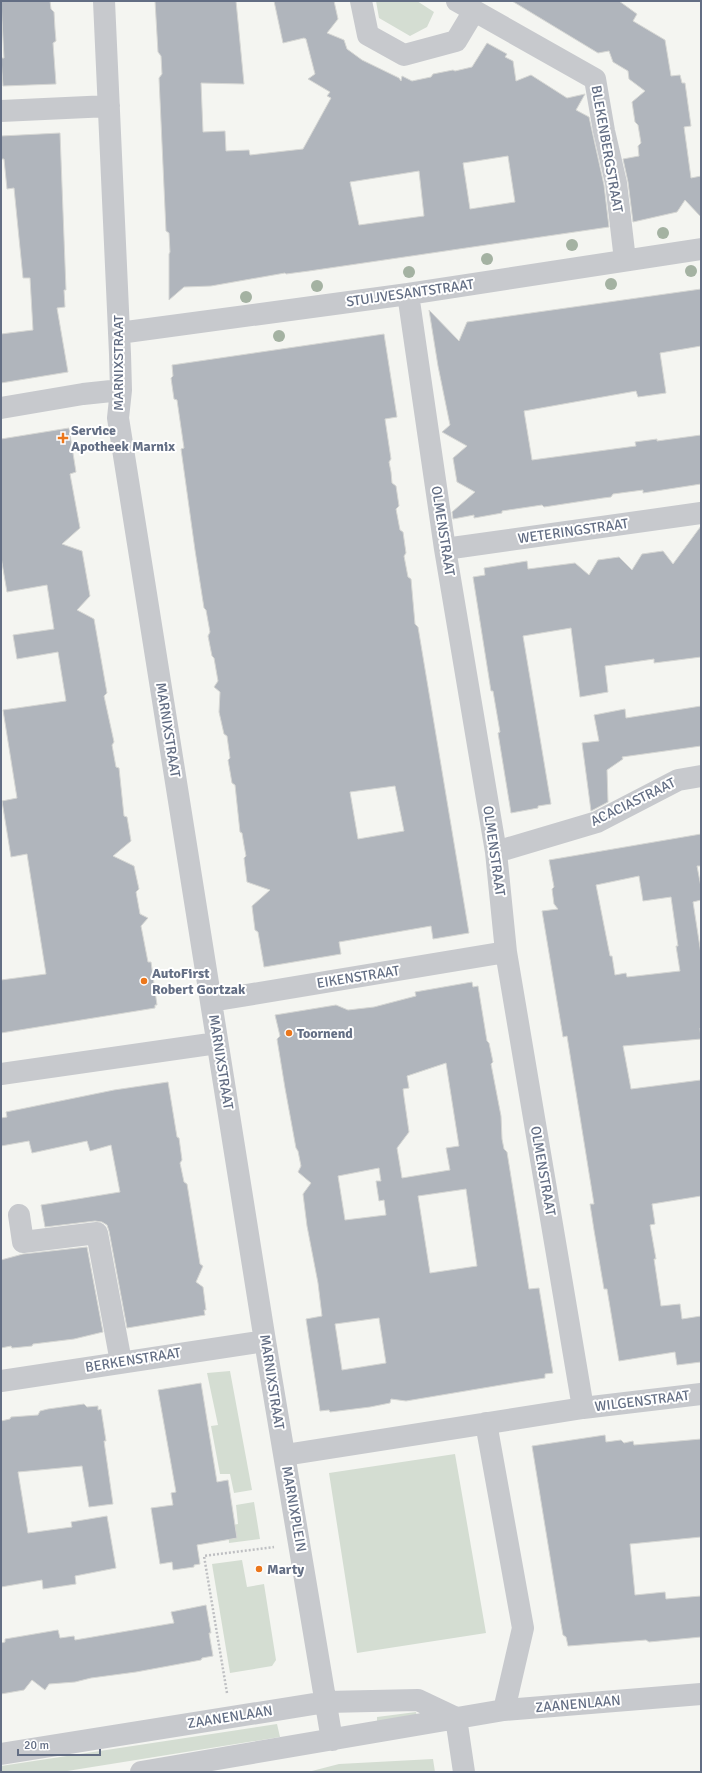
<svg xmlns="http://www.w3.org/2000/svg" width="702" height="1773" viewBox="0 0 702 1773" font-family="Signika,sans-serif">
  <rect width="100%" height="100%" fill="#f4f5f1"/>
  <!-- green -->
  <path fill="#d4ddd2" d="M 376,1 L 417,1 L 434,12 L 427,27 L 410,36 L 379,18 Z
    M 230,1371 L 252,1490 L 234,1493 L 230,1474 L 220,1474 L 211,1426 L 218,1425 L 207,1373 Z
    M 455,1454 L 486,1633 L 357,1653 L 329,1473 Z
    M 254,1502 L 260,1539 L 229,1543 L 228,1526 L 238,1524 L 236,1505 Z
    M 242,1560 L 247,1587 L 264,1584 L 276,1660 L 272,1666 L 230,1673 L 212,1564 Z
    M 416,1712 L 417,1720 L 377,1724 L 377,1717 Z
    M 277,1724 L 280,1737 L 61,1772 L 1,1772 L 1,1766 Z
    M 433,1759 L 435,1772 L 308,1772 L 339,1764 Z"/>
  <!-- building -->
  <path fill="#b0b5bc" stroke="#d6d7d4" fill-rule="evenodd" d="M 1,1 L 50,1 L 51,9 L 54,12 L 55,29 L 56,41 L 53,43 L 56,84 L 3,86 L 1,58 L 4,58 Z
    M 155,1 L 236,1 L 244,84 L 201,83 L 203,132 L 225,131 L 226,151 L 249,150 L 250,155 L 303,149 L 331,98 L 327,96 L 330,92 L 308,79 L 315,74 L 306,39 L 304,38 L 283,43 L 274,1 L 334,1 L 338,19 L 327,33 L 344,40 L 347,49 L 362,60 L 399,78 L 401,81 L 402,76 L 412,81 L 431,77 L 433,74 L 453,70 L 455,71 L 472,67 L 487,43 L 507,54 L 505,57 L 513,61 L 516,81 L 531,75 L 567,98 L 585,94 L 576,110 L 589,117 L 604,185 L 609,227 L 309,271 L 286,274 L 285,273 L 211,286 L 184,287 L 169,300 L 169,254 L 170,252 L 169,233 L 166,231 L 159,78 L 162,74 L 161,56 L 158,52 ZM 508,156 L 515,202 L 470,209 L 463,163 ZM 419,171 L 424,216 L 359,225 L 350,182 Z
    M 512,1 L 619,1 L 637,14 L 633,21 L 665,40 L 671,76 L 680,75 L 682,83 L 685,83 L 691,126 L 684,127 L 691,178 L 701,176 L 701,217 L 685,200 L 677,212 L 633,222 L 628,182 L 623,159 L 639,156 L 638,146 L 641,143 L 638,125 L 635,122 L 632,102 L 645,91 L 629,79 L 628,71 L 613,62 L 609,51 L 598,53 Z
    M 60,133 L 66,290 L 64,290 L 65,307 L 57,308 L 68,372 L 1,383 L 1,334 L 33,330 L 30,278 L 23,278 L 14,188 L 7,189 L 4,159 L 1,159 L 1,136 Z
    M 701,289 L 701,346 L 660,353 L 666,393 L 638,397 L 636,391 L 524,411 L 532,460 L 636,446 L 635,442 L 657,439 L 657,441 L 701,435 L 701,484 L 643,493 L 643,490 L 613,494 L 611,497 L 603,498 L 544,507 L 542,505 L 502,511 L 502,513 L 474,518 L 474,515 L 453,519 L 452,512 L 475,492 L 457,482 L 453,458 L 467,446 L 442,432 L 450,425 L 438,366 L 429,310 L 459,341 L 467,322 Z
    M 384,334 L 397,417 L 385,419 L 391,459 L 389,462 L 391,472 L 392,483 L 396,486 L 399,506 L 396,509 L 400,530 L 403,532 L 406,553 L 404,556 L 408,577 L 411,579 L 415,624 L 418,627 L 469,933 L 433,939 L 431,926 L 339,942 L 341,954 L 264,967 L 258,932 L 255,930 L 252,906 L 270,890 L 247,882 L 244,858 L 246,856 L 244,845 L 242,833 L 240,832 L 235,785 L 232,783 L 228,760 L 230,758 L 227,736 L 224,734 L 219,712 L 220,692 L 214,687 L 218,681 L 214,658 L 212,656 L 208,636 L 210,632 L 206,610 L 204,608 L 195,550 L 181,449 L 184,448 L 177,400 L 174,399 L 171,378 L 173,376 L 172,365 ZM 395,786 L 404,831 L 358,839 L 350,792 Z
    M 69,428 L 76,472 L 70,474 L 80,528 L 62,544 L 82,551 L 90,596 L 77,610 L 94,619 L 107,693 L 104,696 L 114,742 L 112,745 L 116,767 L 119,768 L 124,816 L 127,817 L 131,841 L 113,856 L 134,866 L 139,889 L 136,892 L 140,914 L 148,918 L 141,926 L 148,962 L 151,962 L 157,1005 L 155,1005 L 155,1008 L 1,1033 L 1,980 L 46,974 L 27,854 L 11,857 L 2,801 L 17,798 L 3,710 L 66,701 L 58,652 L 17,659 L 13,635 L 54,629 L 47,585 L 7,592 L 1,557 L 1,439 Z
    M 701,526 L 701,657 L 654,663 L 654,659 L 605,666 L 608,692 L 580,697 L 571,628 L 523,636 L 551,804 L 538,806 L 538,808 L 511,813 L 498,733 L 500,732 L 493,691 L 491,691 L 473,577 L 485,575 L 484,568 L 527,561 L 528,569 L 575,563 L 589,575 L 598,560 L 619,557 L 632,570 L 642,554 L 663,551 L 673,564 Z
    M 701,706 L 701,746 L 622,757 L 623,759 L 607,770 L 608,802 L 591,811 L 582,743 L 599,741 L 594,715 L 625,709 L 626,718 Z
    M 701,834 L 701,866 L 697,866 L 701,887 L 701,900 L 693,902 L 701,954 L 701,1028 L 700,1028 L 701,1039 L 623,1046 L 631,1089 L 701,1080 L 701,1196 L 652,1204 L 655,1224 L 650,1225 L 656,1259 L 654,1259 L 661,1306 L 680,1304 L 682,1319 L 701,1316 L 701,1362 L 677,1365 L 675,1352 L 619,1361 L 607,1289 L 604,1289 L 594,1230 L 590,1204 L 594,1204 L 567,1036 L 563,1037 L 542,911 L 558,909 L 554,904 L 552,889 L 554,887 L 549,860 ZM 639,876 L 643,901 L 671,897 L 678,946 L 676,946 L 680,971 L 627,977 L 626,973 L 615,975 L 612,956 L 610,956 L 596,885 Z
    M 472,982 L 473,987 L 478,986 L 487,1041 L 489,1043 L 493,1062 L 491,1064 L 501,1116 L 502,1139 L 504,1149 L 507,1152 L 529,1289 L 539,1288 L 553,1373 L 545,1374 L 545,1378 L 525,1381 L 406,1401 L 391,1399 L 390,1403 L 370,1407 L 330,1412 L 329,1410 L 320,1411 L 306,1319 L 322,1316 L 318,1283 L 307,1226 L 303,1194 L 311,1183 L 298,1172 L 301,1166 L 298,1151 L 296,1148 L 285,1088 L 277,1039 L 280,1036 L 275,1015 L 336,1005 L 348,1010 L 374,1007 L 416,996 L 415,992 ZM 446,1063 L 459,1146 L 446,1148 L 450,1170 L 402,1178 L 397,1148 L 409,1132 L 404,1097 L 403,1089 L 409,1088 L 407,1076 ZM 379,1168 L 381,1181 L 376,1181 L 379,1201 L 384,1200 L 386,1215 L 345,1220 L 338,1176 ZM 466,1189 L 477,1266 L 430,1273 L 418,1196 ZM 379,1318 L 386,1363 L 342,1370 L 335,1324 Z
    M 168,1082 L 177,1137 L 179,1138 L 182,1160 L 180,1163 L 184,1182 L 187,1184 L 200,1264 L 203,1266 L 196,1282 L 203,1287 L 206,1310 L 204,1310 L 205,1315 L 127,1328 L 109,1231 L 107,1225 L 102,1222 L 95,1221 L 45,1227 L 41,1205 L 120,1192 L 111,1145 L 90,1151 L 87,1141 L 32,1153 L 29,1141 L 1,1146 L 1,1118 L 7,1117 L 6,1112 L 114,1090 Z
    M 87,1247 L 103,1332 L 74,1339 L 33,1344 L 32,1346 L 12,1348 L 11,1346 L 1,1348 L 1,1260 L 23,1254 Z
    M 201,1383 L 217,1482 L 228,1480 L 237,1538 L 197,1545 L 200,1564 L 194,1565 L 194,1567 L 173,1570 L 172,1562 L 160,1564 L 151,1508 L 173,1505 L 171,1493 L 176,1492 L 158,1390 Z
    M 84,1404 L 87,1407 L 98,1406 L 98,1410 L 101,1409 L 106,1441 L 104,1441 L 113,1504 L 89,1507 L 82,1466 L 18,1472 L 28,1533 L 72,1527 L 71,1522 L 107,1516 L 116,1568 L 75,1576 L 76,1584 L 43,1589 L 42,1580 L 1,1587 L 1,1421 L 10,1419 L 11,1417 L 38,1415 L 40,1411 L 48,1409 Z
    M 605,1435 L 606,1442 L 621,1440 L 624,1443 L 633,1441 L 634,1445 L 701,1439 L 701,1537 L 630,1544 L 635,1595 L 665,1592 L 666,1599 L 701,1596 L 701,1637 L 649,1642 L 646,1640 L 568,1646 L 566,1637 L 563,1635 L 560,1618 L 532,1446 Z
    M 206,1605 L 211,1633 L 209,1633 L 213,1656 L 202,1658 L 201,1660 L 136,1672 L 91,1678 L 75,1682 L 49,1684 L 45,1690 L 32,1680 L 24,1690 L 1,1694 L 1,1643 L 5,1642 L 5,1639 L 58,1630 L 60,1638 L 74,1636 L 75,1640 L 174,1623 L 171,1612 Z"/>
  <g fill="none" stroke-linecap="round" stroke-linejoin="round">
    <!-- path -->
    <path stroke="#bebfc2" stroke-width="2.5" stroke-dasharray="2 2" stroke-linecap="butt" d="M 227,1693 L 204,1556 L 274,1547"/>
    <!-- minor -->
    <path stroke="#c7c9cd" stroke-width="22" d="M 104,1 L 120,354 L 121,390 L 118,418 L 265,1341 L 332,1740
      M 361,1 L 368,35 L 404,55 L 456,41 L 474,11
      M 457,1 L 595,79 L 604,131 L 616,183 L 625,260
      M 1,111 L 109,106
      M 408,294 L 445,549 L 496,852 L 506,952 L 583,1408
      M 119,333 L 408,294 L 701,249
      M 1,408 L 83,394 L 121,390
      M 445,549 L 701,513
      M 496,852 L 597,822 L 678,780 L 701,776
      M 211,1001 L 506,952
      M 1,1074 L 217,1043
      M 19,1215 L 23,1242 L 97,1233 L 121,1362
      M 1,1381 L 265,1341
      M 486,1423 L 523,1628 L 504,1710
      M 285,1455 L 583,1408 L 701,1394
      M 456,1718 L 464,1772
      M 1,1754 L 326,1702 L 418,1700 L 456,1718
      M 141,1772 L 504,1710 L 701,1694"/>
  </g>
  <!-- trees -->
  <g fill="#a4b2a2">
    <circle cx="663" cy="233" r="6"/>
    <circle cx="572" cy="245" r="6"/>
    <circle cx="487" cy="259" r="6"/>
    <circle cx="691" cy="271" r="6"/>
    <circle cx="409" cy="272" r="6"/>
    <circle cx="611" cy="284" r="6"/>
    <circle cx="317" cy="286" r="6"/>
    <circle cx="246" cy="297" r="6"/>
    <circle cx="279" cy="336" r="6"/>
  </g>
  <!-- markers -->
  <g fill="#eb771c" stroke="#fff" stroke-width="1.5">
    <path d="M61 432h4v4h4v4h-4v4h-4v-4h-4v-4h4z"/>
    <circle cx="144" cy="981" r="4"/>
    <circle cx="289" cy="1033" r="4"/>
    <circle cx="259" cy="1569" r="4"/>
  </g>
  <g text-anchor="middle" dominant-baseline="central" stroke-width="4" stroke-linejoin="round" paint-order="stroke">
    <!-- street labels -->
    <g font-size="14" fill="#636e84" stroke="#fff">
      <text transform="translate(607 149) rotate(80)">BLEKENBERGSTRAAT</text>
      <text transform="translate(410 293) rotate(-8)">STUIJVESANTSTRAAT</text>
      <text transform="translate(118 363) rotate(-90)">MARNIXSTRAAT</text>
      <text transform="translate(443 531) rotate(81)">OLMENSTRAAT</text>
      <text transform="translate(573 531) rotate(-8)">WETERINGSTRAAT</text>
      <text transform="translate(168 730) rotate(81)">MARNIXSTRAAT</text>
      <text transform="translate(633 802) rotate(-26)">ACACIASTRAAT</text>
      <text transform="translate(494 851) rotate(82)">OLMENSTRAAT</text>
      <text transform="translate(358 977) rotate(-9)">EIKENSTRAAT</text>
      <text transform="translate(221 1062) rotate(81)">MARNIXSTRAAT</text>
      <text transform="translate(543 1171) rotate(80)">OLMENSTRAAT</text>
      <text transform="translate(133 1360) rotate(-9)">BERKENSTRAAT</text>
      <text transform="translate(272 1382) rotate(81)">MARNIXSTRAAT</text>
      <text transform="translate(642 1401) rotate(-7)">WILGENSTRAAT</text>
      <text transform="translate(294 1509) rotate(80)">MARNIXPLEIN</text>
      <text transform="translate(578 1704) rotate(-5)">ZAANENLAAN</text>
      <text transform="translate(230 1717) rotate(-9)">ZAANENLAAN</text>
    </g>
    <!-- poi labels -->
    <g font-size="14" font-weight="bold" fill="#636e84" stroke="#fff" text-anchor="start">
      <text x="71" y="430">Service<tspan x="71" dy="16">Apotheek Marnix</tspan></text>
      <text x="152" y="973">AutoFirst<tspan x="152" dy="16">Robert Gortzak</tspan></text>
      <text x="297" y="1033">Toornend</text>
      <text x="267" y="1569">Marty</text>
    </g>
  </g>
  <!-- border -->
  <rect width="702" height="1773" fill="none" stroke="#636e84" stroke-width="4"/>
  <!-- scale -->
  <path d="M18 1749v6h82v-6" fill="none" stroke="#636e84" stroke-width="2"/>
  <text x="24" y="1749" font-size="12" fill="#636e84" stroke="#ffffff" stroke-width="3" paint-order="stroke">20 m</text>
</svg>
